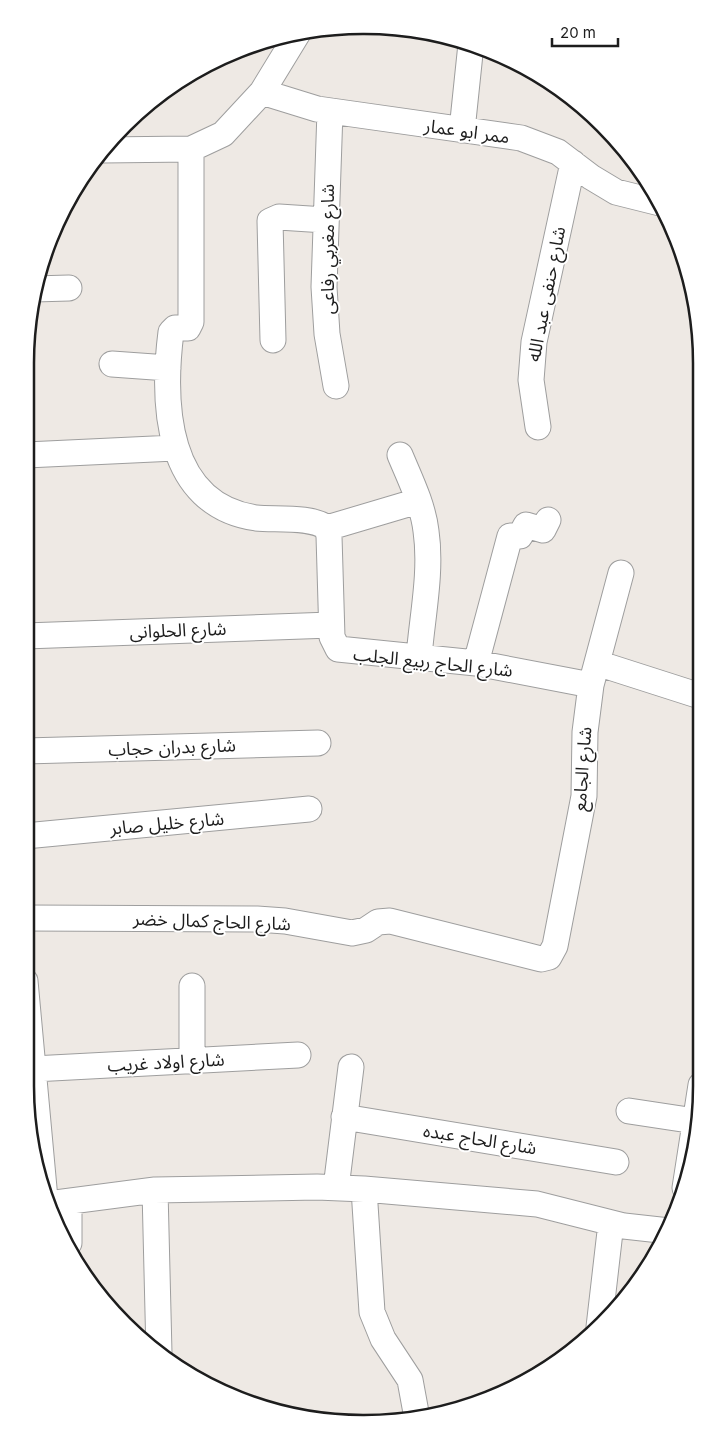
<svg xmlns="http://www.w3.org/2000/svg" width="727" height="1449" viewBox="0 0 727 1449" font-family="Inter,'Noto Sans Arabic',sans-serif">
  <rect width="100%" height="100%" fill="#eee9e4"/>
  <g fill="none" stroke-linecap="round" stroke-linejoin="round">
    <!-- street casing -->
    <g stroke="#9e9e9e" stroke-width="27">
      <path id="street" d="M 262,92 L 317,109 L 521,138 L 558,152 L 591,177 L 616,192 L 660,203
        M 330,111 L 324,287 L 327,334 L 336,386
        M 462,130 L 471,44
        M 191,149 L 191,322 L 188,328 L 175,328 L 171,332 C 162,403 165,505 256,518 C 275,520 312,516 327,528 L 329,536 L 332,637 L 338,649 L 476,663 L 591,685
        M 102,150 L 191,149 L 223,134 L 262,92 L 298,33
        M 34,289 L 69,288
        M 273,340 L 270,221 L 279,217 L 325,220
        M 112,364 L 168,368
        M 538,427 L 531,380 L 534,342 L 573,163
        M 26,455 L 175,448
        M 400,455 C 410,479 423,505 426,531 C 432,572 422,617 419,657
        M 327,528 L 418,501
        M 25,636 L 331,625
        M 476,663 L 510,536 L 520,536 L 526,525 L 543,530 L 548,520
        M 597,663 L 700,696
        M 25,751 L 318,743
        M 25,836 L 309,809
        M 25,918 L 257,919 L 285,921 L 352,933 L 366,930 L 378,922 L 390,921 L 541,959 L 549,957 L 555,946 L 584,796 L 585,732 L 591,685 L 621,573
        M 25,981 L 45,1199
        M 192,986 L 192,1061
        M 33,1069 L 298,1055
        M 629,1111 L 695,1121
        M 344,1117 L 616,1162
        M 336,1188 L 351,1067
        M 685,1188 L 701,1085
        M 364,1189 L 372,1312 L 383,1339 L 410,1380 L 417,1418
        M 155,1190 L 159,1353
        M 48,1204 L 155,1190 L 317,1187 L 364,1189 L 537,1204 L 624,1226 L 669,1231
        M 69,1243 L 69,1203
        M 599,1327 L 611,1223"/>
    </g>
    <!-- street -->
    <use href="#street" stroke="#fff" stroke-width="25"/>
  </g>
  <g text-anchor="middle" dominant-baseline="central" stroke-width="4" stroke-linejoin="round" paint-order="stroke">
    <!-- street labels -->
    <g font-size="18" fill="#1d1d1d" stroke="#fff">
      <text transform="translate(467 131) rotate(8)">ممر ابو عمار</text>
      <text transform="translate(327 249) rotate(-90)">شارع مغربي رفاعى</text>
      <text transform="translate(546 294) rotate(-79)">شارع حنفى عبد الله</text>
      <text transform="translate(178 630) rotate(-2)">شارع الحلوانى</text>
      <text transform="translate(433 662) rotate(6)">شارع الحاج ربيع الجلب</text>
      <text transform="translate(172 747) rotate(-2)">شارع بدران حجاب</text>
      <text transform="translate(582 769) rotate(-86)">شارع الجامع</text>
      <text transform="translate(167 823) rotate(-5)">شارع خليل صابر</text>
      <text transform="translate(212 921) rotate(2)">شارع الحاج كمال خضر</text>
      <text transform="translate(166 1062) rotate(-3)">شارع اولاد غريب</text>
      <text transform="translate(480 1139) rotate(9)">شارع الحاج عبده</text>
    </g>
  </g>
  <!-- crop -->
  <path d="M0 0H727V1449H0ZM363 34H364A329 329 0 0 1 693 363V1086A329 329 0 0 1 364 1415H363A329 329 0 0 1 34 1086V363A329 329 0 0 1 363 34Z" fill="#fff" fill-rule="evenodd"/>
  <path fill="none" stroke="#1d1d1d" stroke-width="2.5" d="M363 34H364A329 329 0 0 1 693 363V1086A329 329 0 0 1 364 1415H363A329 329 0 0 1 34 1086V363A329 329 0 0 1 363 34Z"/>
  <!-- scale -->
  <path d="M552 38v8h66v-8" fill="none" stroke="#1d1d1d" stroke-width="2.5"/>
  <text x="560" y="38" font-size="15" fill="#1d1d1d" stroke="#ffffff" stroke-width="4" paint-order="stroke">20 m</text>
</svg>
